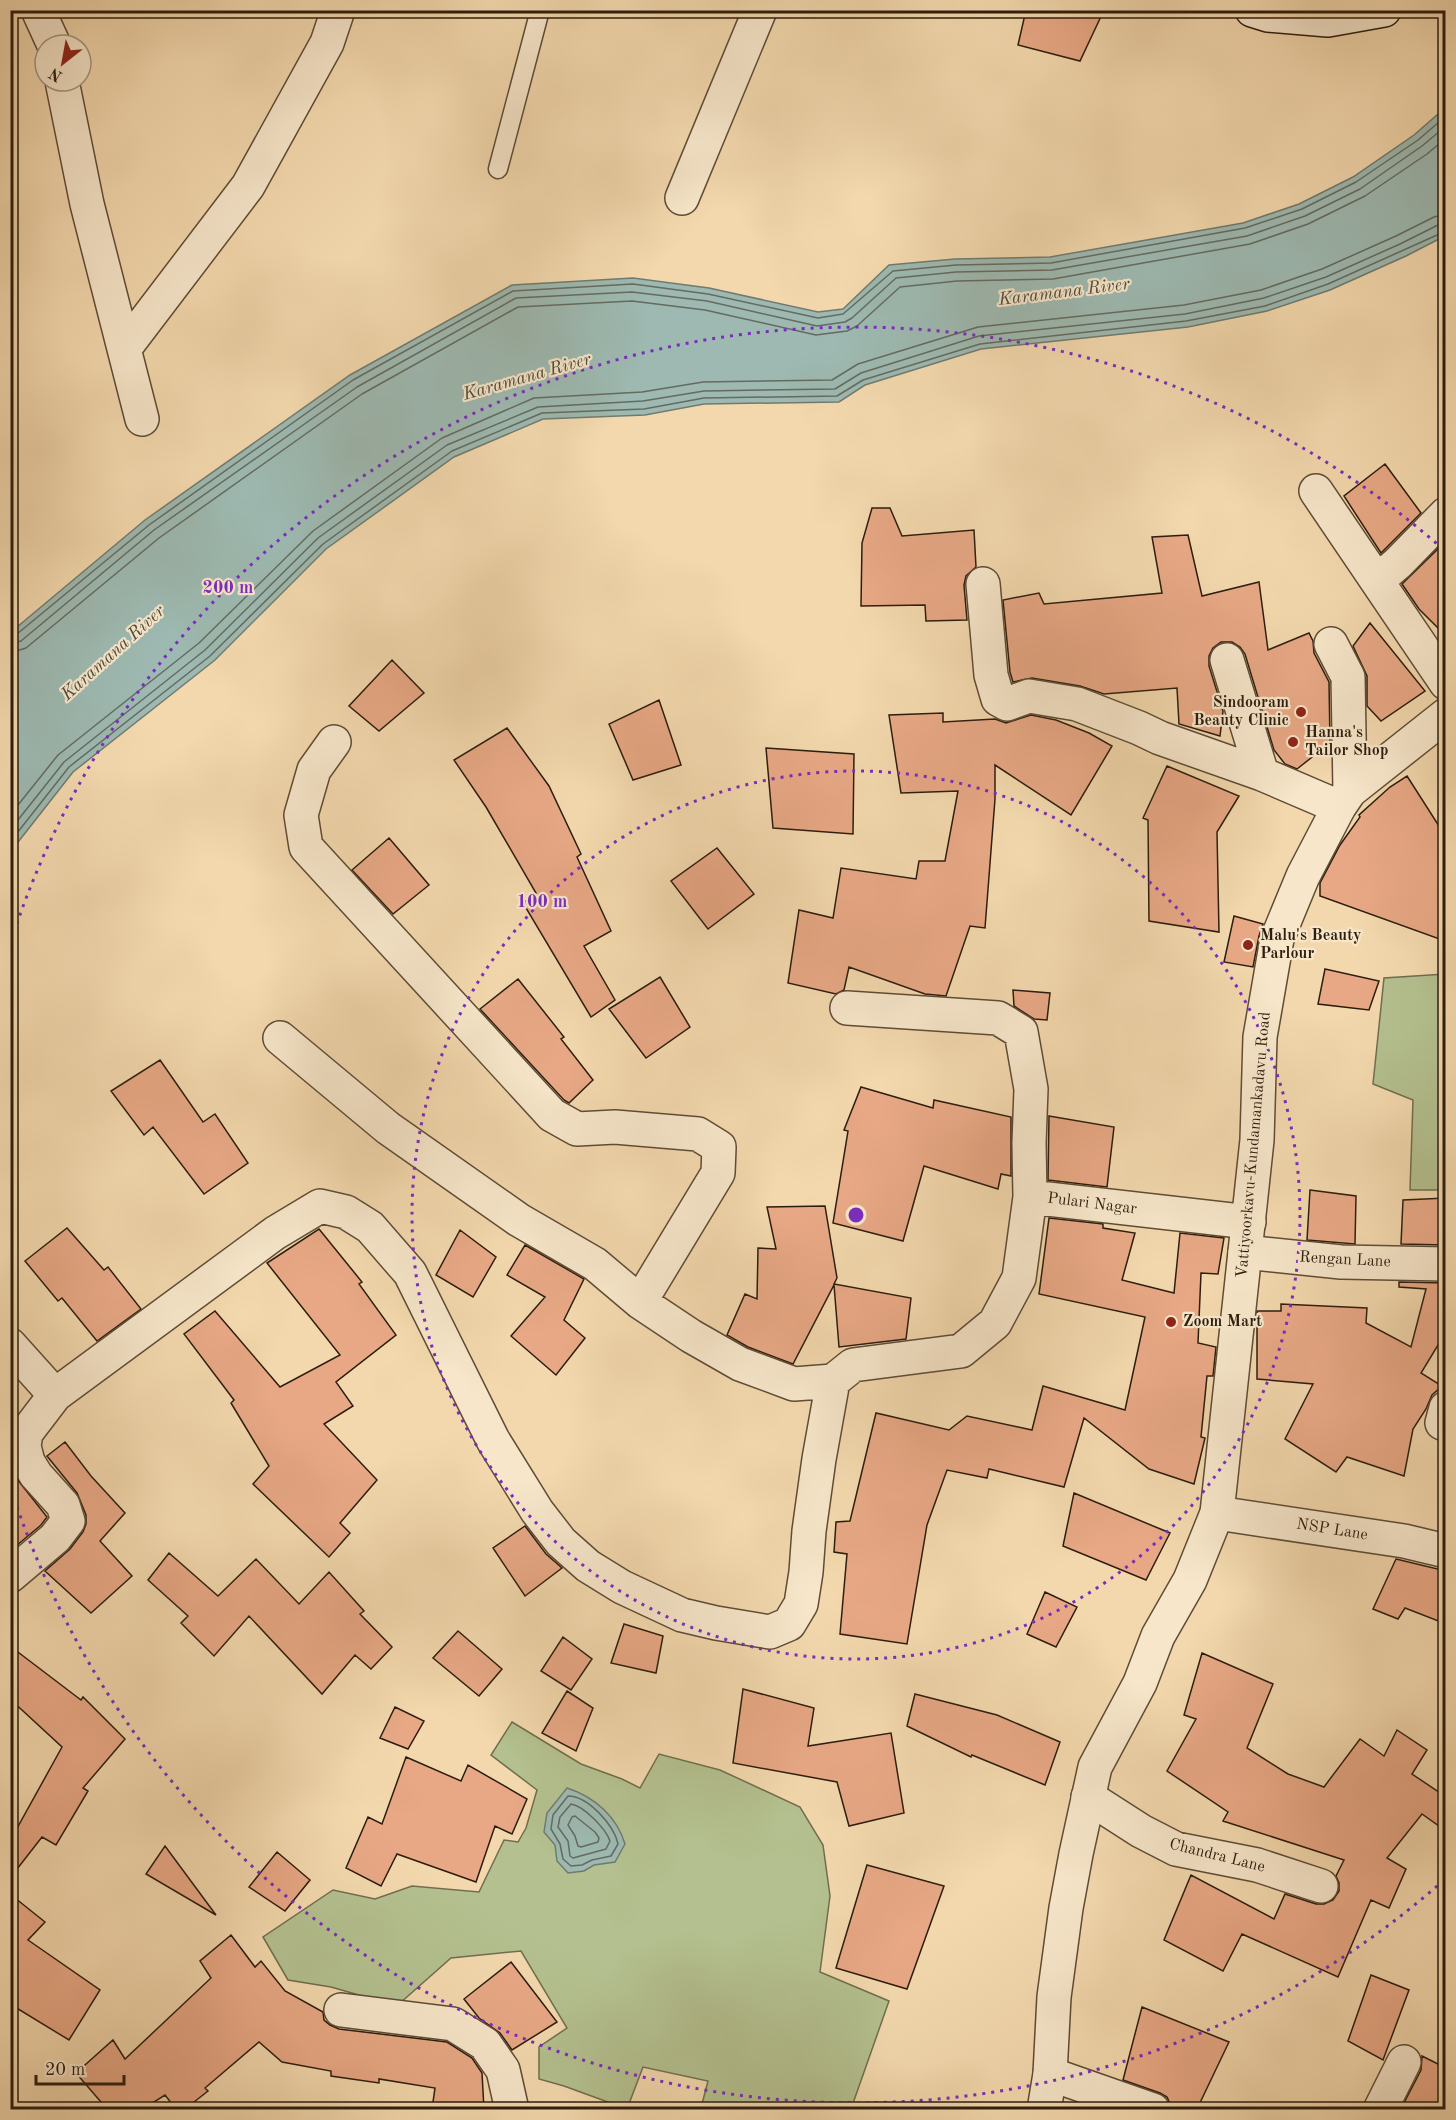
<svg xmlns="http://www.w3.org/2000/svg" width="1456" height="2120" viewBox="0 0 1456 2120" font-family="'Old Standard TT',serif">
  <rect width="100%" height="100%" fill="#f3d8ad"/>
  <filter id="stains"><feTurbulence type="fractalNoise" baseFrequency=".00333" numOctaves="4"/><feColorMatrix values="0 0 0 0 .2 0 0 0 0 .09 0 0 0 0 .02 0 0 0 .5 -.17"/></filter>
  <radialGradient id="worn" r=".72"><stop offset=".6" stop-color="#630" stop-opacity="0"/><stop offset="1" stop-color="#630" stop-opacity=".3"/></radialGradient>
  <!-- green -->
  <path fill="#b4c08f" stroke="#706e4e" stroke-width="1.5" d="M 1445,974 L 1445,1190 L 1410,1190 L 1413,1100 L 1373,1084 L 1384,978 Z
    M 512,1722 L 581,1764 L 622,1779 L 640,1788 L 659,1754 L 720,1770 L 800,1807 L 823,1845 L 830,1896 L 820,1972 L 889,2001 L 851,2109 L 718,2109 L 702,2104 L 708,2081 L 643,2067 L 627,2109 L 564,2086 L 539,2079 L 539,2047 L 567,2028 L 521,1951 L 451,1958 L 399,2004 L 373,1999 L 331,1987 L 288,1980 L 263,1937 L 333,1890 L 375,1899 L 412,1886 L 479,1892 L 504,1840 L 518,1842 L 526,1828 L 537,1790 L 491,1755 Z"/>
  <!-- water -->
  <path fill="#9db9b1" stroke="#707b70" stroke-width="1.5" d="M 1445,108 L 1445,236 L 1406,256 L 1330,290 L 1267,311 L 1188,327 L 981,349 L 865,385 L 839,402 L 704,404 L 645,415 L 543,419 L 454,457 L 326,549 L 215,660 L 73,772 L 11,851 L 11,632 L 145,520 L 350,375 L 512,285 L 633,278 L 709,288 L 818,312 L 843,309 L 889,265 L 955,259 L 1050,257 L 1243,223 L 1299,204 L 1353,177 L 1414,135 Z
    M 567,1788 C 595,1797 617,1817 625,1844 L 615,1862 L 594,1865 L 584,1871 L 568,1873 L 557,1861 L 555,1845 L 544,1832 L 547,1813 Z"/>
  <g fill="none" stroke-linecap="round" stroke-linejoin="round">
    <!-- shore -->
    <path stroke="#646b60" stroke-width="1.5" d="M 10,636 L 17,634 L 149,525 L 353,380 L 513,291 L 633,284 L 708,294 L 818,318 L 843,314 L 893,271 L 956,265 L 1051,263 L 1245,228 L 1302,209 L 1356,182 L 1418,140 L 1446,116
      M 10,644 L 21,641 L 154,530 L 357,387 L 516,298 L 632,292 L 707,301 L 817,326 L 845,322 L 852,318 L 896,278 L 956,272 L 1052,270 L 1247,236 L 1305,216 L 1360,189 L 1422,146 L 1446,126
      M 10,653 L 26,648 L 159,538 L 362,394 L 518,307 L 632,301 L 705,310 L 816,335 L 847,331 L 857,326 L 900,287 L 957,281 L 1053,279 L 1250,244 L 1308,224 L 1365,196 L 1427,154 L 1446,138
      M 10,815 L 58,755 L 199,643 L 313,531 L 442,438 L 534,398 L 642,392 L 703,382 L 832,380 L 858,364 L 978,327 L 1184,305 L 1261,290 L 1322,269 L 1396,236 L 1434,217 L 1446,214
      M 10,830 L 64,762 L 205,650 L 318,538 L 447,445 L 538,407 L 643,401 L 704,391 L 835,389 L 861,373 L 979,336 L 1185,314 L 1264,298 L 1326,277 L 1400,244 L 1438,225 L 1446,223
      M 10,842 L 69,767 L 210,656 L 323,544 L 452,451 L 542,413 L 644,409 L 704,398 L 837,396 L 863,380 L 980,344 L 1186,321 L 1265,306 L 1328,284 L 1446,231
      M 568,1796 C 588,1796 614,1825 618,1844 L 611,1856 L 592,1860 L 582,1865 L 571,1866 L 563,1859 L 560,1844 L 551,1829 L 553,1815 Z
      M 571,1804 C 584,1806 606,1829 610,1841 L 606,1849 L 573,1858 L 570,1856 L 568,1841 L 558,1827 L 560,1817 Z
      M 575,1816 L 595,1832 L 599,1838 L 598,1842 L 581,1847 L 578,1846 L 575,1836 L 568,1825 L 572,1817 Z"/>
  </g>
  <!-- building -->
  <path fill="#e8a885" stroke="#2c1d0e" stroke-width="1.5" d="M 1026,10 L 1104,10 L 1080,61 L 1018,45 Z
    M 1385,464 L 1421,513 L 1381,553 L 1344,496 Z
    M 872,508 L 890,508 L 902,536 L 974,530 L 976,567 L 966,576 L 964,585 L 967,620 L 926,621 L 925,605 L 861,606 L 862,543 Z
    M 1188,535 L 1202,596 L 1259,582 L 1268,650 L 1309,633 L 1313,641 L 1314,653 L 1329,682 L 1330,743 L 1297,769 L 1285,764 L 1274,750 L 1245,654 L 1240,647 L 1232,642 L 1221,642 L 1213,648 L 1209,656 L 1209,666 L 1223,711 L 1220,736 L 1179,724 L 1177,688 L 1104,694 L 1080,686 L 1032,678 L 1013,682 L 1010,672 L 1003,600 L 1039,593 L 1044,604 L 1162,593 L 1152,537 Z
    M 1443,544 L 1446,548 L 1446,636 L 1419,609 L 1402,584 Z
    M 1370,623 L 1425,691 L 1381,721 L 1367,706 L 1367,676 L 1353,646 Z
    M 392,660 L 424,693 L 379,731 L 349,706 Z
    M 659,700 L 681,765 L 633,780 L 609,724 Z
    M 943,713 L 943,722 L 995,719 L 1006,723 L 1031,715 L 1056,720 L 1089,733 L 1112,746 L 1071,815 L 995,765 L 995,799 L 985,928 L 970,926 L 946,996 L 925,994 L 849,967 L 844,990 L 836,994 L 788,983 L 799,910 L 833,918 L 841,868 L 916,879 L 919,861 L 945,861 L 958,791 L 901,793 L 889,715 Z
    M 507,728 L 549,786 L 581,854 L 577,857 L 611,931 L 584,946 L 615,1000 L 591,1017 L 523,903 L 536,893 L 486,807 L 454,760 Z
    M 766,748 L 854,754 L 853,834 L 773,828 Z
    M 1167,766 L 1239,796 L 1217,832 L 1219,932 L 1149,921 L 1148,820 L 1143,818 Z
    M 1407,776 L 1446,837 L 1445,941 L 1320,896 L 1320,883 L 1340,845 L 1360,817 L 1359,815 L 1390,787 Z
    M 389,838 L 429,885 L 393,914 L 352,870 Z
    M 717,848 L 754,894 L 708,929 L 671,881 Z
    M 1234,916 L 1263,924 L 1259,936 L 1253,967 L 1224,962 Z
    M 1325,969 L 1379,981 L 1369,1010 L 1318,1004 Z
    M 660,977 L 690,1027 L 646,1058 L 609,1009 Z
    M 518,979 L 564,1037 L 561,1039 L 593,1080 L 569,1103 L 564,1100 L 480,1009 Z
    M 1013,990 L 1050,993 L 1047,1020 L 1034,1019 L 1014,1006 Z
    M 160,1060 L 203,1122 L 215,1114 L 248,1163 L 204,1194 L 153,1127 L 144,1135 L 111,1091 Z
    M 861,1087 L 933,1108 L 934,1100 L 1011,1117 L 1011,1176 L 1001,1174 L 998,1189 L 924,1166 L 903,1241 L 833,1223 L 848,1131 L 844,1130 Z
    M 1049,1116 L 1114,1127 L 1107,1187 L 1048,1180 Z
    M 1310,1190 L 1356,1196 L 1355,1244 L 1307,1240 Z
    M 1446,1198 L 1446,1245 L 1401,1244 L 1403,1200 Z
    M 825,1206 L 837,1278 L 834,1284 L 911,1298 L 906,1339 L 839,1347 L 834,1285 L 793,1364 L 748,1347 L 727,1335 L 745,1294 L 757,1299 L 758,1248 L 776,1249 L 767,1207 Z
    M 1049,1218 L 1103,1224 L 1103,1228 L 1135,1233 L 1122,1280 L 1174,1293 L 1180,1233 L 1224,1238 L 1218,1274 L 1201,1273 L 1198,1343 L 1216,1347 L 1213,1376 L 1207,1376 L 1201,1437 L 1205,1438 L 1194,1484 L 1149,1469 L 1084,1418 L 1064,1487 L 989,1469 L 987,1478 L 947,1470 L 927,1525 L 907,1644 L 840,1634 L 847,1554 L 834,1552 L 836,1522 L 850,1521 L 876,1413 L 949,1430 L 967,1416 L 1032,1430 L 1043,1386 L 1125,1410 L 1145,1317 L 1039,1294 Z
    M 67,1228 L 104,1270 L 108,1267 L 141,1309 L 97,1341 L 62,1298 L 58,1301 L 25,1261 Z
    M 319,1229 L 362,1282 L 359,1284 L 396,1335 L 336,1382 L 353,1406 L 324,1424 L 377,1480 L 340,1523 L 350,1533 L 329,1557 L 253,1484 L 269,1466 L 231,1403 L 234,1400 L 184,1334 L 215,1311 L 280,1387 L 340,1355 L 267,1263 Z
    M 460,1230 L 496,1257 L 473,1297 L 436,1275 Z
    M 525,1245 L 584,1279 L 564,1320 L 585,1338 L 556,1375 L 511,1336 L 545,1297 L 507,1275 Z
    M 1399,1282 L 1446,1283 L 1446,1332 L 1421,1373 L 1442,1386 L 1432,1395 L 1426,1409 L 1413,1429 L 1404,1476 L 1347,1457 L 1336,1472 L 1285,1439 L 1313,1384 L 1257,1379 L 1257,1311 L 1281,1311 L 1281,1304 L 1367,1308 L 1366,1323 L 1411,1347 L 1426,1289 L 1399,1287 Z
    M 65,1442 L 91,1476 L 125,1513 L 100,1541 L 132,1576 L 91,1613 L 45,1571 L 70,1549 L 83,1532 L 86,1524 L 86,1515 L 77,1493 L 47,1456 Z
    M 17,1479 L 47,1517 L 41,1525 L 10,1551 L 10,1484 Z
    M 1074,1493 L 1170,1533 L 1146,1580 L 1063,1546 Z
    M 525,1526 L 546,1554 L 562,1568 L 525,1596 L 493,1548 Z
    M 169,1553 L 218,1596 L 256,1559 L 299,1604 L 329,1572 L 364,1611 L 360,1614 L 392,1647 L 371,1669 L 355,1655 L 322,1694 L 249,1616 L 214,1656 L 181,1623 L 188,1616 L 148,1580 Z
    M 1396,1559 L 1446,1571 L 1446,1624 L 1405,1608 L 1398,1619 L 1373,1609 Z
    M 1045,1592 L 1077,1607 L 1056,1647 L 1027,1634 Z
    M 624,1624 L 663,1636 L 656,1673 L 611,1663 Z
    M 458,1631 L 502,1669 L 479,1696 L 433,1658 Z
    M 563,1637 L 592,1659 L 571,1690 L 541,1671 Z
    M 10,1646 L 81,1700 L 83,1697 L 125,1739 L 83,1788 L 88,1791 L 56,1845 L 42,1837 L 10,1878 L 10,1841 L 62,1747 L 10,1699 Z
    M 1202,1653 L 1273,1684 L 1247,1748 L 1288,1774 L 1324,1787 L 1360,1739 L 1384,1756 L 1397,1730 L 1427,1750 L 1412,1774 L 1446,1797 L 1446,1831 L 1422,1814 L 1387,1858 L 1406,1869 L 1389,1908 L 1371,1900 L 1338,1977 L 1242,1934 L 1223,1971 L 1164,1940 L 1191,1875 L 1274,1919 L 1285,1894 L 1316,1904 L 1324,1904 L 1333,1900 L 1339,1891 L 1339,1883 L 1336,1876 L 1344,1860 L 1223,1821 L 1228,1812 L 1167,1771 L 1196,1719 L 1184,1715 Z
    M 743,1689 L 814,1708 L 808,1746 L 891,1733 L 904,1813 L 849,1826 L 837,1782 L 733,1763 Z
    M 567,1691 L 593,1708 L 576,1751 L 542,1733 Z
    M 915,1694 L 997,1715 L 1060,1742 L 1045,1785 L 972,1755 L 971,1757 L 907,1726 Z
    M 395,1707 L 424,1721 L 408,1749 L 380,1738 Z
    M 406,1757 L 461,1781 L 468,1765 L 527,1799 L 512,1834 L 495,1826 L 476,1882 L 397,1854 L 381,1886 L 346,1868 L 368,1817 L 382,1824 Z
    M 165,1846 L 216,1915 L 146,1874 Z
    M 277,1852 L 310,1880 L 285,1911 L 249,1887 Z
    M 867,1865 L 944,1886 L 907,1989 L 836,1968 Z
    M 10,1894 L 45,1922 L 28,1940 L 100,1990 L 69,2040 L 10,2004 Z
    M 231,1935 L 255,1967 L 261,1961 L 285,1991 L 323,2012 L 324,2020 L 330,2025 L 339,2029 L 447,2042 L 472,2058 L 482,2073 L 484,2109 L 432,2109 L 435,2088 L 379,2079 L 379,2083 L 331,2076 L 331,2071 L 282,2062 L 259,2042 L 205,2088 L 208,2091 L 185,2109 L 176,2109 L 165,2095 L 143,2109 L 107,2109 L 76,2073 L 113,2040 L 125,2059 L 211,1978 L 200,1961 Z
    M 511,1962 L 557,2022 L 512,2050 L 500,2033 L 479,2018 L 464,1999 Z
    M 1371,1975 L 1409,1990 L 1383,2060 L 1348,2041 Z
    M 1142,2007 L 1229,2042 L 1197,2109 L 1181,2109 L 1171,2106 L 1167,2097 L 1160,2093 L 1123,2080 Z
    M 1422,2056 L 1446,2068 L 1446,2109 L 1418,2109 L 1404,2103 L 1421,2070 Z"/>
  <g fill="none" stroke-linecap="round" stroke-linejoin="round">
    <!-- service casing -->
    <g stroke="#5e4c36" stroke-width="21">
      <path id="service" d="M 498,169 L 540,10"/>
    </g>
    <!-- minor casing -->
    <g stroke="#5e4c36" stroke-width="36">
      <path id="minor" d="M 38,10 L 54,45
        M 62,81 L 87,204 L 142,419
        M 682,198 L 760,10
        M 124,349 L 248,186 L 327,43 L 338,10
        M 1316,491 L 1446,683
        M 1377,581 L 1398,563 L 1446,514
        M 983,584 L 991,675 L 998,699 L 1007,704 L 1029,696 L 1077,704 L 1139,728 L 1160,738 L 1262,774 L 1339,807
        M 1331,644 L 1348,677 L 1350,791
        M 1227,660 L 1262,774
        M 334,742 L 314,770 L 301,815 L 306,847 L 552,1115 L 577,1129 L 615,1127 L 698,1134 L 719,1147 L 718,1173 L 640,1302
        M 847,1008 L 998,1018 L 1021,1032 L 1031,1089 L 1029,1143 L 1030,1197
        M 280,1038 L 388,1128 L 519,1220 L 595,1264 L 640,1302 L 691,1336 L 740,1364 L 794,1384 L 833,1381
        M 1245,1252 L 1341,1262 L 1446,1264
        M 10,1345 L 55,1395
        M 833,1381 L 853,1365 L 961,1351 L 995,1323 L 1019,1278 L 1030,1197 L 1249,1222
        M 1442,1423 L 1446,1408
        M 1217,1513 L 1404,1541 L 1446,1551
        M 10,1576 L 55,1538 L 68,1521 L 63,1505 L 36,1475 L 28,1462 L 24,1446 L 26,1433 L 55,1395 L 275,1233 L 320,1206 L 346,1212 L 370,1227 L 410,1273 L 493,1440 L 537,1511 L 561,1542 L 588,1566 L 622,1587 L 682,1615 L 716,1623 L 770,1632 L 789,1624 L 801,1604 L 806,1572 L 809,1531 L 819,1459 L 833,1381
        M 1088,1797 L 1141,1831 L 1176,1849 L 1257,1865 L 1321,1886
        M 341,2010 L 453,2024 L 485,2044 L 503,2070 L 512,2110
        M 1050,2074 L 1153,2110
        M 1380,2110 L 1404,2062"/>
    </g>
    <!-- tertiary casing -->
    <g stroke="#5e4c36" stroke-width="36">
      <path id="tertiary" d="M 1044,2110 L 1050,2074 L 1054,1997 L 1066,1908 L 1076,1854 L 1095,1767 L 1140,1683 L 1158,1636 L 1190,1580 L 1217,1513 L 1257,1140 L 1260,1037 L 1277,939 L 1303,876 L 1339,807 L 1350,791 L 1446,715"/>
    </g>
    <!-- secondary casing -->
    <g stroke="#2c1d0e" stroke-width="36">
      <path id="secondary" d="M 1252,10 L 1268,15 L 1328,20 L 1384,10"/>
    </g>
    <!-- service -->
    <use href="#service" stroke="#f7e6ca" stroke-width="18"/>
    <!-- minor -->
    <use href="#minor" stroke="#f7e6ca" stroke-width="33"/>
    <!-- tertiary -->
    <use href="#tertiary" stroke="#f7e6ca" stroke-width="33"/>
    <!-- secondary -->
    <use href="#secondary" stroke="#f7e6ca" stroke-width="33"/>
  </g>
  <!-- distance rings -->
  <g fill="none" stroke="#7b2cbf" stroke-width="3" stroke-dasharray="3 6">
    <circle cx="856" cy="1215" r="444"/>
    <path d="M1444 1880A888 888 0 0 1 11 1489M11 941A888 888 0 0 1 1444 550"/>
  </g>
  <!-- markers -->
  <g fill="#8f2418" stroke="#f7e6ca" stroke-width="2">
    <circle cx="1301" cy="712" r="6"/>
    <circle cx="1293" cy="742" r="6"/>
    <circle cx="1248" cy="945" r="6"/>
    <circle cx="1171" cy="1322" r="6"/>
  </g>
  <g text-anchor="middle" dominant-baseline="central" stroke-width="4.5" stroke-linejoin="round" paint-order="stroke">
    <!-- poi labels -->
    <g font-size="16" font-weight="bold" fill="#2c1d0e" stroke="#f7e6ca" text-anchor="start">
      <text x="1289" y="703" text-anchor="end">Sindooram<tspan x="1289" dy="18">Beauty Clinic</tspan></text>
      <text x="1305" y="733">Hanna's<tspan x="1305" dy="18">Tailor Shop</tspan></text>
      <text x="1260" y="936">Malu's Beauty<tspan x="1260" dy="18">Parlour</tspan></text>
      <text x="1183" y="1322">Zoom Mart</text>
    </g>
    <!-- street labels -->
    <g font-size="16" fill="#2c1d0e" stroke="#f7e6ca">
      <text transform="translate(1254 1145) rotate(-85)">Vattiyoorkavu-Kundamankadavu Road</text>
      <text transform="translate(1092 1204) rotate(7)">Pulari Nagar</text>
      <text transform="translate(1345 1260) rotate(3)">Rengan Lane</text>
      <text transform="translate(1332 1530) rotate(9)">NSP Lane</text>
      <text transform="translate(1217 1856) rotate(14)">Chandra Lane</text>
    </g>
    <!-- water labels -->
    <g font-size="18" font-style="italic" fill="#4e4c3f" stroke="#f7e6ca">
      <text transform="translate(1064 292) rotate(-7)">Karamana River</text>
      <text transform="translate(527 377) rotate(-16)">Karamana River</text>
      <text transform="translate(113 653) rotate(-42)">Karamana River</text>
    </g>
  </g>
  <circle cx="856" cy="1215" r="9" fill="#7b2cbf" stroke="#f7e6ca" stroke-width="3"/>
  <g font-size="18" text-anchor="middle" font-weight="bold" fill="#7b2cbf" stroke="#f7e6ca" stroke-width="4.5" stroke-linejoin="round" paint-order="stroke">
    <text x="228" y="593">200 m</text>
    <text x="542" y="907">100 m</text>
  </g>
  <!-- margin -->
  <rect width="1456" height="2120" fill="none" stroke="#f3d8ad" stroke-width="36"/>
  <rect x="12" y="12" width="1432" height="2096" fill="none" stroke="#2c1d0e" stroke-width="3"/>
  <rect x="18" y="18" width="1420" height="2084" fill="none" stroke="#2c1d0e" stroke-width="1.5"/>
  <!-- north arrow -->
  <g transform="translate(63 63) rotate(211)"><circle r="28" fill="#f7e6ca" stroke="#a6967f" stroke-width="1.5"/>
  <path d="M0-4.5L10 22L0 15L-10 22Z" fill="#8f2418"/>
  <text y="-9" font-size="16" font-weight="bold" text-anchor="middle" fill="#2c1d0e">N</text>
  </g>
  <!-- scale -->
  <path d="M36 2075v9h88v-9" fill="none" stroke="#2c1d0e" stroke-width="3"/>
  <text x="45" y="2075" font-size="18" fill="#2c1d0e" stroke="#f7e6ca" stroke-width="4.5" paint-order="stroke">20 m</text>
  <rect width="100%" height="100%" filter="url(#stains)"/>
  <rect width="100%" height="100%" fill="url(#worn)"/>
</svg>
